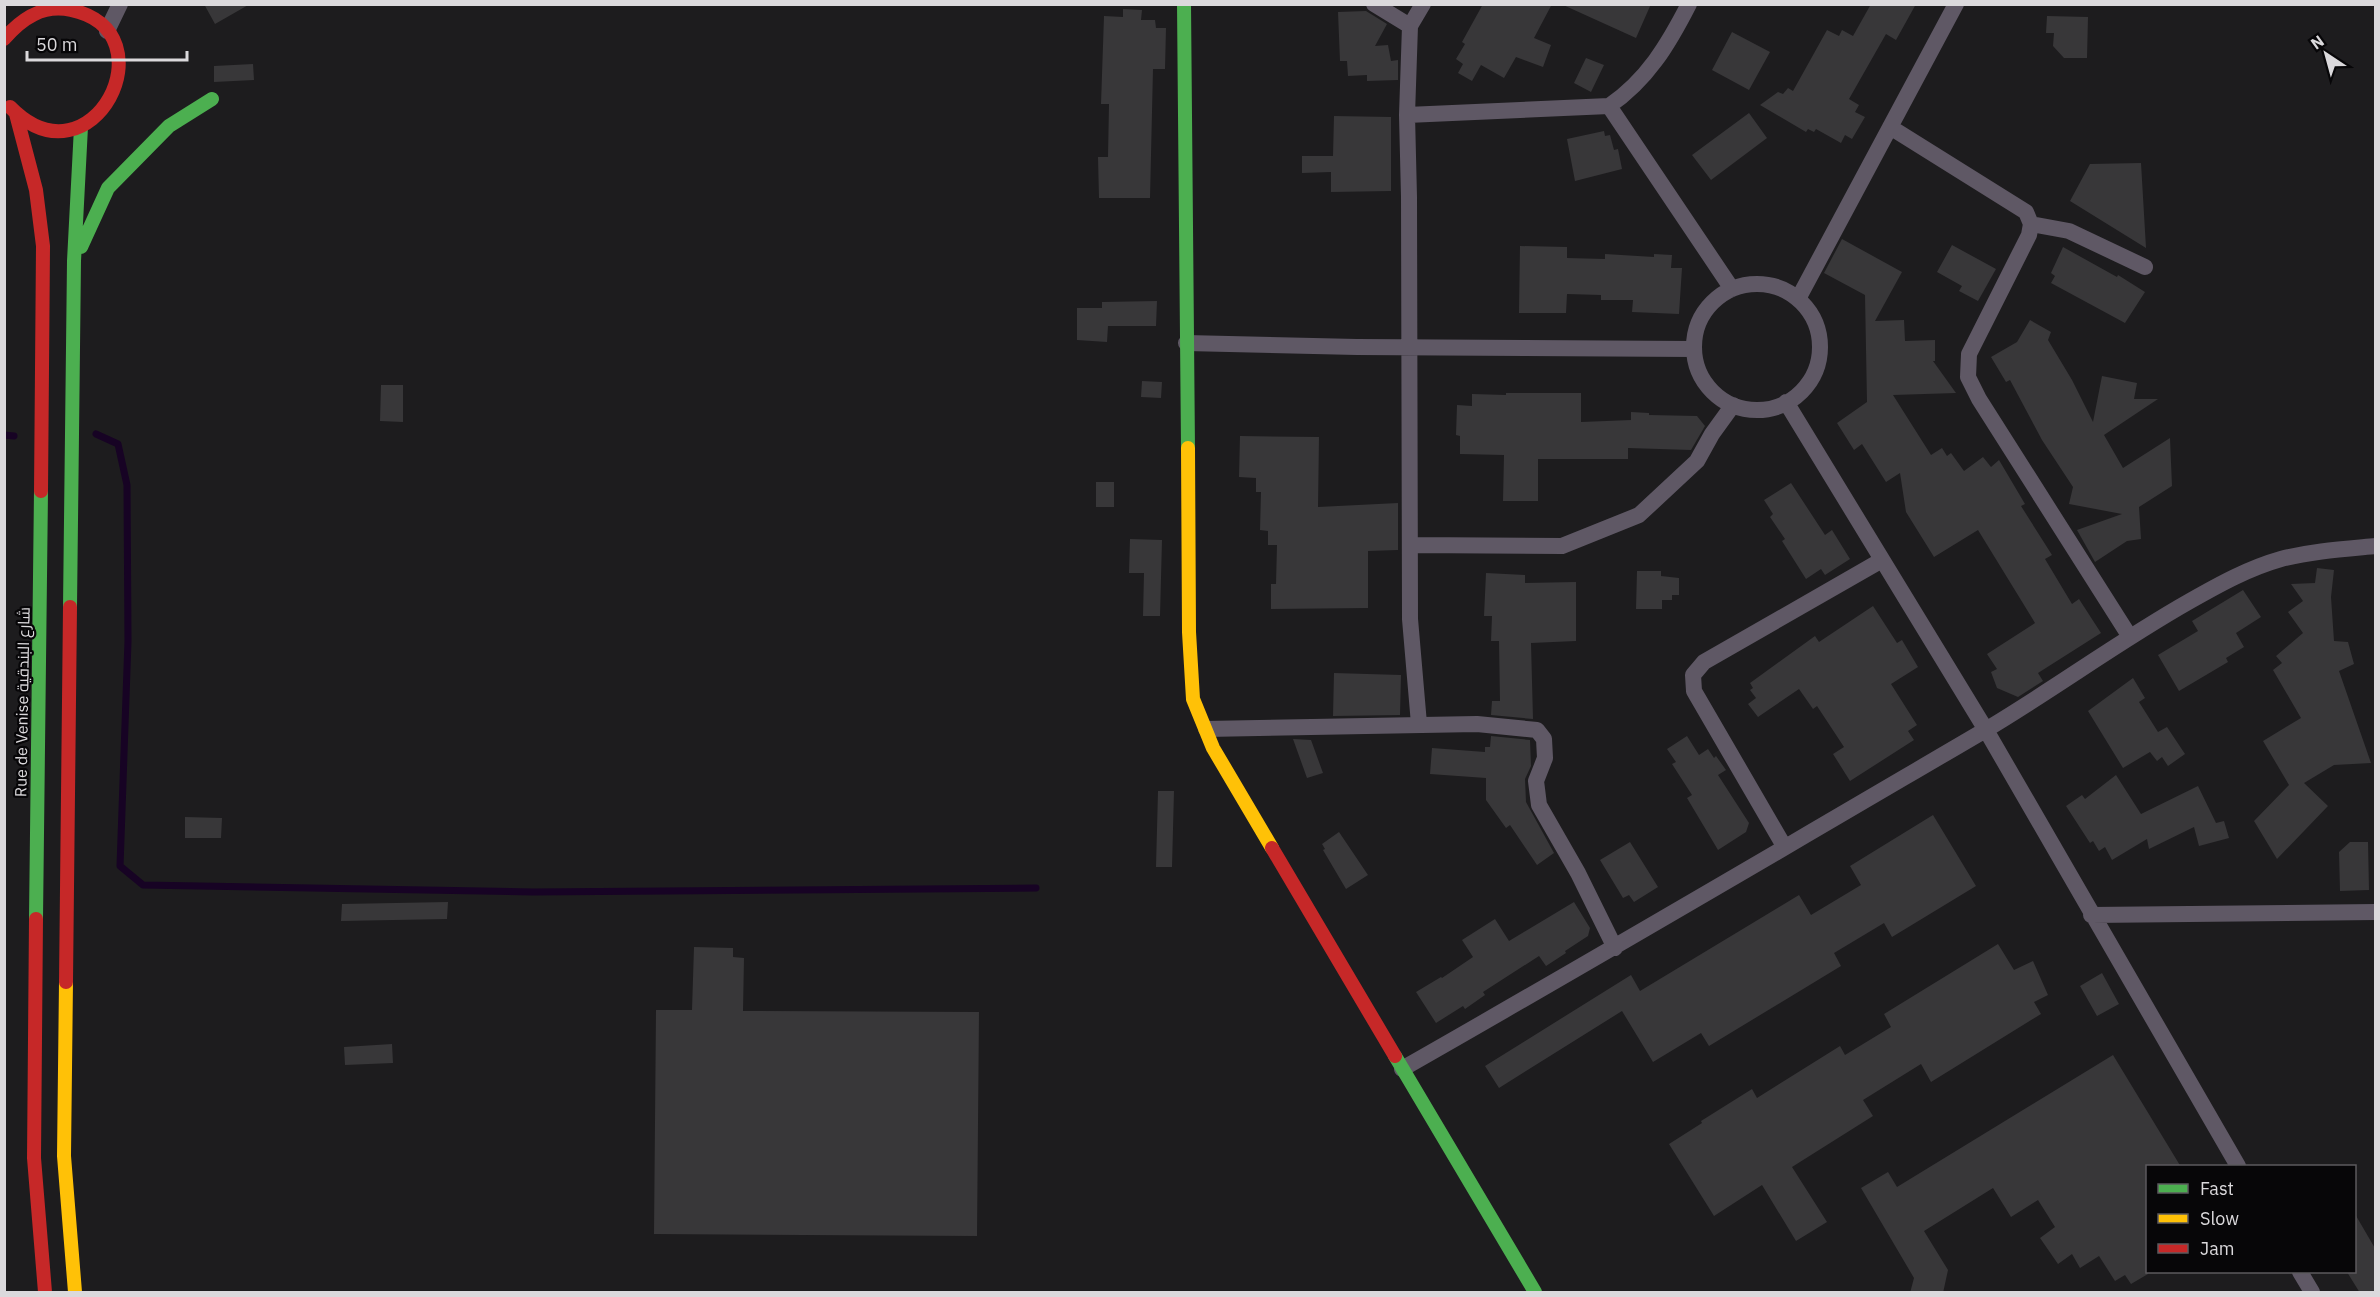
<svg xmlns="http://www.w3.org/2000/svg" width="2380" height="1297" viewBox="0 0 2380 1297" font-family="'IBM Plex Sans',Cairo,sans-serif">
  <rect width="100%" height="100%" fill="#1d1c1e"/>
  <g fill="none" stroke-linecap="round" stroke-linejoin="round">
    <!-- stream -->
    <path stroke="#170324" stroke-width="7" d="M 96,434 L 118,444 L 127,485 L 128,641 L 120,866 L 143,885 L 533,892 L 1036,888
      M 4,435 L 14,436"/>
  </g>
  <!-- building -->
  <path fill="#383739" d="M 204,4 L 250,4 L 215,24 Z
    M 1483,4 L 1552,4 L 1534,38 L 1551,45 L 1543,67 L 1516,57 L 1504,78 L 1481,65 L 1472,81 L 1458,73 L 1463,64 L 1456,59 L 1465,44 L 1462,42 Z
    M 1561,4 L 1651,4 L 1636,38 Z
    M 1871,4 L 1916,4 L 1896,40 L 1886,34 L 1849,99 L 1859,105 L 1855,112 L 1865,117 L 1852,139 L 1845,135 L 1841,143 L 1816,129 L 1814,132 L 1808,129 L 1806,132 L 1760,105 L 1778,92 L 1783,94 L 1788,88 L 1793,91 L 1827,30 L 1839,36 L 1842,30 L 1853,36 Z
    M 1123,9 L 1142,10 L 1141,20 L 1155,20 L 1156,28 L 1166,28 L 1165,69 L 1153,69 L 1150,198 L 1099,198 L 1098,157 L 1108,157 L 1109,104 L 1101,104 L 1104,16 L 1123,17 Z
    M 1366,11 L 1387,24 L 1375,46 L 1388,45 L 1391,61 L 1398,60 L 1398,80 L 1367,81 L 1367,75 L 1348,76 L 1347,61 L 1340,61 L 1338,12 Z
    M 2047,16 L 2088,17 L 2087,58 L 2064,58 L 2053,46 L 2054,33 L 2046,33 Z
    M 1732,32 L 1770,52 L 1749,90 L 1712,70 Z
    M 1586,58 L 1604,65 L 1591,92 L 1574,83 Z
    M 253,64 L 254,80 L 214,82 L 214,66 Z
    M 1749,113 L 1767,138 L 1711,180 L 1692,155 Z
    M 1334,116 L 1391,117 L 1391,191 L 1331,192 L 1331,172 L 1302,173 L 1302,156 L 1333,156 Z
    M 1604,131 L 1605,136 L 1610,135 L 1614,150 L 1618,149 L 1622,169 L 1575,181 L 1567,139 Z
    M 2141,163 L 2146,248 L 2070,201 L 2090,164 Z
    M 1842,239 L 1902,272 L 1875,321 L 1904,320 L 1905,341 L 1935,340 L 1935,361 L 1933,361 L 1956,393 L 1893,395 L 1931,455 L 1942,448 L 1947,456 L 1951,453 L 1964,471 L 1983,457 L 1991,467 L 1999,460 L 2025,504 L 2021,506 L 2052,555 L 2045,559 L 2072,604 L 2079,599 L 2101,633 L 2038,673 L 2043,681 L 2018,697 L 1997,688 L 1991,672 L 1997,669 L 1987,654 L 2035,623 L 1978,530 L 1934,557 L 1906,512 L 1900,473 L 1886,482 L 1862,444 L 1854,450 L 1837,423 L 1867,402 L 1865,295 L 1824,273 Z
    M 1952,245 L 1996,269 L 1978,301 L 1959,291 L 1962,286 L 1937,272 Z
    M 1520,246 L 1567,247 L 1567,258 L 1605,259 L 1605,254 L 1654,257 L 1654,254 L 1672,255 L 1671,268 L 1682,268 L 1679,314 L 1632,312 L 1633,300 L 1601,300 L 1601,295 L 1567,294 L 1566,313 L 1519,313 Z
    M 2063,247 L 2117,277 L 2118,275 L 2145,292 L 2125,323 L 2051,283 L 2055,276 L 2051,273 Z
    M 1157,301 L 1156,326 L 1108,326 L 1107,342 L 1077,340 L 1077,308 L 1102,308 L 1102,302 Z
    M 2030,320 L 2051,332 L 2048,340 L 2072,380 L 2093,422 L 2102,376 L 2137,383 L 2134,399 L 2158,399 L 2104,435 L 2123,468 L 2170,438 L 2172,486 L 2139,507 L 2141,539 L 2127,541 L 2095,562 L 2077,530 L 2122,514 L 2069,504 L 2073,487 L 2042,440 L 2010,380 L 2006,382 L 1991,357 L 2017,342 Z
    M 1142,381 L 1162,382 L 1161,398 L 1141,397 Z
    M 381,385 L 403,385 L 403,422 L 380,421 Z
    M 1506,393 L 1581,393 L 1581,422 L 1631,420 L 1631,412 L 1649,413 L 1649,415 L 1697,416 L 1705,426 L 1691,450 L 1628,448 L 1628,459 L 1538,459 L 1538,501 L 1503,501 L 1504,455 L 1460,454 L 1460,436 L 1456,435 L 1457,405 L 1472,406 L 1472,394 L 1506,395 Z
    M 1240,436 L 1319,437 L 1318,507 L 1398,503 L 1398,550 L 1368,551 L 1368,608 L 1271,609 L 1271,584 L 1276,584 L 1277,545 L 1268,545 L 1268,531 L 1260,530 L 1261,492 L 1256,492 L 1256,478 L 1239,477 Z
    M 1096,482 L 1114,482 L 1114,507 L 1096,507 Z
    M 1791,483 L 1825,535 L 1832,530 L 1850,559 L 1825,575 L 1821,569 L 1806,579 L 1782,541 L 1785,539 L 1770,517 L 1773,514 L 1764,500 Z
    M 1130,539 L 1162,540 L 1160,616 L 1143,616 L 1144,573 L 1129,573 Z
    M 2317,568 L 2334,570 L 2331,597 L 2334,641 L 2348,642 L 2354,664 L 2339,671 L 2371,763 L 2334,765 L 2304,783 L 2328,806 L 2277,859 L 2254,821 L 2289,785 L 2263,741 L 2301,718 L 2273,670 L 2282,663 L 2276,656 L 2303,633 L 2288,612 L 2303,601 L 2291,584 L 2315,583 Z
    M 1637,571 L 1661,571 L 1661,576 L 1679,578 L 1679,595 L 1672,595 L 1672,600 L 1662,600 L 1662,609 L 1636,609 Z
    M 1486,573 L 1525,575 L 1525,583 L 1576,582 L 1576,641 L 1531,643 L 1533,719 L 1491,715 L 1492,701 L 1500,701 L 1499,641 L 1491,641 L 1492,616 L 1484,616 Z
    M 2243,590 L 2261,617 L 2236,633 L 2244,647 L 2226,658 L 2228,662 L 2179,691 L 2158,655 L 2198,631 L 2192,621 Z
    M 1873,606 L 1897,643 L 1902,640 L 1918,667 L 1891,684 L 1917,725 L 1908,731 L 1914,740 L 1850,781 L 1833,754 L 1844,747 L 1817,706 L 1813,709 L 1799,689 L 1758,717 L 1748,704 L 1756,698 L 1750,690 L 1753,688 L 1750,683 L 1815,636 L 1819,642 Z
    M 1334,673 L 1401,675 L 1400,715 L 1333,716 Z
    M 2133,678 L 2145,698 L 2139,702 L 2158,732 L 2167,727 L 2185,754 L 2168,766 L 2162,757 L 2157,761 L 2150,752 L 2123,768 L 2088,711 Z
    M 1491,736 L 1530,740 L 1531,766 L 1525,779 L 1526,802 L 1554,853 L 1537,865 L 1510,825 L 1506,828 L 1486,800 L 1486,778 L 1430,774 L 1432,748 L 1485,752 L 1485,747 L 1490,747 Z
    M 1687,736 L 1699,755 L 1708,749 L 1714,758 L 1716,756 L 1726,770 L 1718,775 L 1749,823 L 1746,832 L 1718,850 L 1687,798 L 1692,795 L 1672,764 L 1676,762 L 1667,749 Z
    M 1293,739 L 1311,740 L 1323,773 L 1307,778 Z
    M 2116,775 L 2141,814 L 2198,786 L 2216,823 L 2224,821 L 2229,838 L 2199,846 L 2194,827 L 2149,849 L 2147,839 L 2112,860 L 2105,847 L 2099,851 L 2093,841 L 2090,843 L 2066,806 L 2082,795 L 2085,799 Z
    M 1158,791 L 1174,791 L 1172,867 L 1156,867 Z
    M 1933,815 L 1976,886 L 1892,937 L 1884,923 L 1834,953 L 1841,966 L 1709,1046 L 1701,1033 L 1653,1062 L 1622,1011 L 1499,1088 L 1485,1066 L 1631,975 L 1640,991 L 1799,895 L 1811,915 L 1861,885 L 1850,866 Z
    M 185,817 L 222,818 L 221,838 L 185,838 Z
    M 1339,832 L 1368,875 L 1346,889 L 1323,850 L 1325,849 L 1322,844 Z
    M 1630,842 L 1658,887 L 1634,902 L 1629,895 L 1623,898 L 1600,860 Z
    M 2350,842 L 2368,842 L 2369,890 L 2340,891 L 2339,852 Z
    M 448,902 L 447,919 L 341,921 L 342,904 Z
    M 1574,902 L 1590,928 L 1588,936 L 1565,951 L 1566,953 L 1546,966 L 1539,956 L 1483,992 L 1485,995 L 1465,1009 L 1463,1006 L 1436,1023 L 1416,992 L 1441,977 L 1442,978 L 1473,957 L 1462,940 L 1495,919 L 1509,941 Z
    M 1998,944 L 2014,970 L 2033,961 L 2048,995 L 2034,1002 L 2041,1014 L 1931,1082 L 1921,1064 L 1863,1100 L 1873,1116 L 1792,1167 L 1827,1222 L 1796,1241 L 1762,1185 L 1714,1216 L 1669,1144 L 1702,1123 L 1701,1121 L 1752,1089 L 1757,1098 L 1840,1046 L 1845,1055 L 1891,1027 L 1884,1014 Z
    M 694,947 L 733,948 L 733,957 L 744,958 L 743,1011 L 979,1012 L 977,1236 L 654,1234 L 656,1010 L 692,1010 Z
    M 2102,973 L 2119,1004 L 2097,1016 L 2080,986 Z
    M 392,1044 L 393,1063 L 345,1065 L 344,1047 Z
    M 2113,1055 L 2181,1167 L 2148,1167 L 2148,1274 L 2131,1284 L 2125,1275 L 2115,1281 L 2099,1256 L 2080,1268 L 2072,1254 L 2058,1264 L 2040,1238 L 2055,1227 L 2038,1200 L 2011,1217 L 1993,1188 L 1924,1231 L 1948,1270 L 1943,1293 L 1910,1293 L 1914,1278 L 1861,1188 L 1888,1172 L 1897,1187 Z
    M 2355,1214 L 2376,1250 L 2376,1293 L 2360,1293 L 2347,1272 L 2355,1272 Z"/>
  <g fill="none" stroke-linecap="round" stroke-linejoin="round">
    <!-- street -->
    <path stroke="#5f5865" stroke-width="16" d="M 1374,4 L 1410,26
      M 107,31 L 120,4
      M 1609,106 C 1647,80 1668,45 1689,4
      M 1407,115 L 1609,106 L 1732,289
      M 1890,127 L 2026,212 L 2031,224 L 2029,235 L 1969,354 L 1968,377 L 1979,399 L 2130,637
      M 2031,224 L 2069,231 L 2145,267
      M1694 347a63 63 0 1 1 126 0a63 63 0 1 1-126 0Z
      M 1798,299 L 1956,4
      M 1186,343 L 1357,347 L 1694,349
      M 1786,402 L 1986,730 L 2238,1166
      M 1410,545 L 1562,546 L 1639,515 L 1697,461 L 1712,434 L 1733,405
      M 1419,724 L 1410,619 L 1409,197 L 1407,115 L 1410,26 L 1423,4
      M 1206,729 L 1477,724 L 1537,730 L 1544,739 L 1545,758 L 1536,781 L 1539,805 L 1578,873 L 1615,948
      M 1784,846 L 1694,691 L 1693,675 L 1704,662 L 1882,560
      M 2091,915 L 2376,912
      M 1402,1069 C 1597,958 1789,845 1982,732 C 2053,690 2119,641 2190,601 C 2220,584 2249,568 2281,559 C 2312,551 2344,549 2376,546
      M 2300,1272 L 2312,1292"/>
    <!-- fast -->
    <path stroke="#4caf50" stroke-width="14" d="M 1184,4 L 1188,448
      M 81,247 L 108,188 L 169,126 L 212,99
      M 70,607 L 74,261 L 81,127
      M 36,919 L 41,491
      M 1395,1056 L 1535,1292"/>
    <!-- slow -->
    <path stroke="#ffc107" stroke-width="14" d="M 1188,448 L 1189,632 L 1193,699 L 1213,748 L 1272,848
      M 66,982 L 64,1156 L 75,1292"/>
    <!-- jam -->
    <path stroke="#c62828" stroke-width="14" d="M 4,39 C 22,18 43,4 71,10 C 173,31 92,191 10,107
      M 16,114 L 36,190 L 43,246 L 41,491
      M 1272,848 L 1395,1056
      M 36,919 L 34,1158 L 45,1292
      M 66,982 L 70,607"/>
  </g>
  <g text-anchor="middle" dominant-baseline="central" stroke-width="4.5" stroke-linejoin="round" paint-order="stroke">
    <!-- street labels -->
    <g font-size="16" fill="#dbd9dc" stroke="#070608">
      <text transform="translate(22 702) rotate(-89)">Rue de Venise شارع البندقية</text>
    </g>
  </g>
  <!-- border -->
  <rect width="2380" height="1297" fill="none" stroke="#dbd9dc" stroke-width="12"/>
  <!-- legend -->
  <rect x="2146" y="1165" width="210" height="108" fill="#070608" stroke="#5c5a5d" stroke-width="1.5"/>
  <rect x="2158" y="1184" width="30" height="9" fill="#4caf50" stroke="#5c5a5d" stroke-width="1.5"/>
  <text x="2200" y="1195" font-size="18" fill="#dbd9dc">Fast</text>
  <rect x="2158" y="1214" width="30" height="9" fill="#ffc107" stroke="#5c5a5d" stroke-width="1.5"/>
  <text x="2200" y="1225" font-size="18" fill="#dbd9dc">Slow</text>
  <rect x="2158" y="1244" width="30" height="9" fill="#c62828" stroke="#5c5a5d" stroke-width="1.5"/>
  <text x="2200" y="1255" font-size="18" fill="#dbd9dc">Jam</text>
  <!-- north arrow -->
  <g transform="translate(2326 54) rotate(324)" stroke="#070608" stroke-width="4.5" paint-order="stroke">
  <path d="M0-4.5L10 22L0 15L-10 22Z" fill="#dbd9dc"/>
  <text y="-9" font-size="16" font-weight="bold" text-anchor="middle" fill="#dbd9dc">N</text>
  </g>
  <!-- scale -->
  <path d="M27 51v9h160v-9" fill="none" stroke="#dbd9dc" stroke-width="3"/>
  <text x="36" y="51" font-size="18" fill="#dbd9dc" stroke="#070608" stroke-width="4.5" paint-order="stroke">50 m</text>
</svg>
